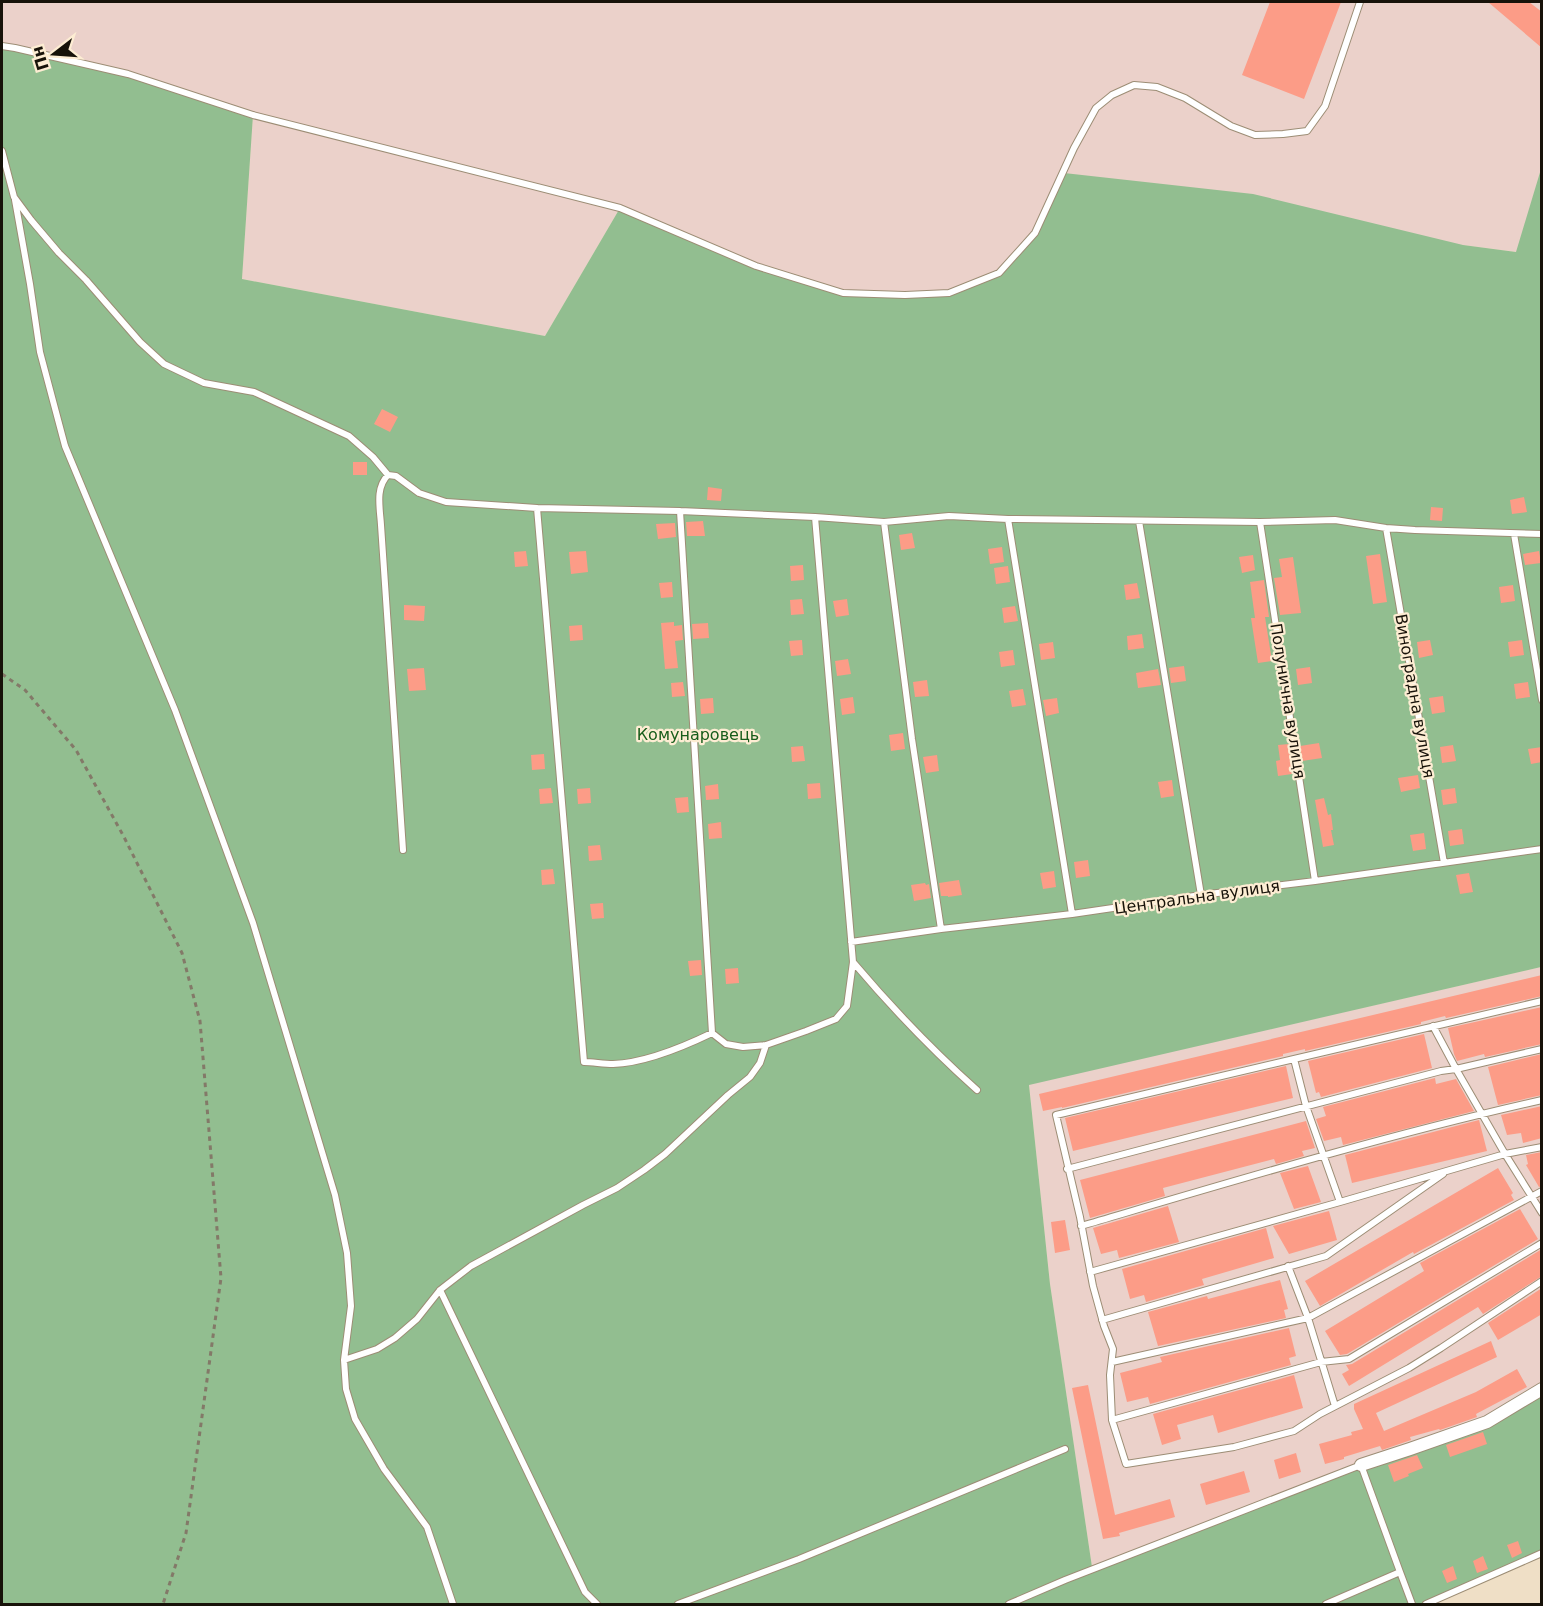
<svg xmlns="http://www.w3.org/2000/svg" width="1543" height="1606" viewBox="0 0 1543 1606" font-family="'DejaVu Sans',sans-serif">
  <rect width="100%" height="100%" fill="#efdfc6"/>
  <!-- industrial -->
  <path fill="#ebd1ca" d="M 2,2 L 1541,2 L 1541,169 L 1517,252 L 1463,245 L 1035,233 L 999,273 L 949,293 L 843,293 L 756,266 L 620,208 L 545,336 L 242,279 L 253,115 L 2,46 Z
    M 1541,967 L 1541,1389 L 1487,1422 L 1092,1567 L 1050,1284 L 1029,1084 Z"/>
  <!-- green -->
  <path fill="#92be90" d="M 2,46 L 128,74 L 253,115 L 242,279 L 545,336 L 620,208 L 756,266 L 843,293 L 949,293 L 999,273 L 1035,233 L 1064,173 L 1253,194 L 1463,245 L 1516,252 L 1541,169 L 1541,967 L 1029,1085 L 1050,1284 L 1092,1567 L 1487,1422 L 1541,1386 L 1541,1553 L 1426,1604 L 2,1604 Z"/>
  <!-- building -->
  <path fill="#fc9c87" d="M 1270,2 L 1341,2 L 1304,99 L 1242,75 Z
    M 1488,2 L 1529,2 L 1542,12 L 1542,48 Z
    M 382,409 L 398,417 L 390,432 L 374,424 Z
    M 353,462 L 367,462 L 367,475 L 353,475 Z
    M 708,487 L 722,489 L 721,501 L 707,500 Z
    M 1524,497 L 1527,512 L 1512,514 L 1510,500 Z
    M 1431,507 L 1443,508 L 1442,521 L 1430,520 Z
    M 703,521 L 705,536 L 687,536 L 686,522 Z
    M 675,523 L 676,537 L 658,539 L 656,524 Z
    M 912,533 L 915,548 L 901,550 L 899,535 Z
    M 1002,547 L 1004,562 L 990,564 L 988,549 Z
    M 526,551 L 528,566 L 515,567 L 514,552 Z
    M 586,551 L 588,572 L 571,574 L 569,552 Z
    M 1539,551 L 1541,563 L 1525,565 L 1523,554 Z
    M 1380,554 L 1387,602 L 1373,604 L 1366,556 Z
    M 1253,555 L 1255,570 L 1242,573 L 1239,557 Z
    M 1293,557 L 1301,613 L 1280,615 L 1274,578 L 1282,577 L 1279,559 Z
    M 803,565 L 804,580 L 791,581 L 790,566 Z
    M 1008,566 L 1010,582 L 996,584 L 994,568 Z
    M 1264,580 L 1269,617 L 1265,617 L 1272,661 L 1258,663 L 1251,618 L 1255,618 L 1250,582 Z
    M 672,582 L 673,597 L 661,598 L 659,583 Z
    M 1137,583 L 1140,598 L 1126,600 L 1124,585 Z
    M 1513,585 L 1515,601 L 1501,603 L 1499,587 Z
    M 802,599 L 804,614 L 791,615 L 790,600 Z
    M 847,599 L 849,615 L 836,617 L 833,601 Z
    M 404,605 L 425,606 L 424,621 L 404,620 Z
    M 1015,606 L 1018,621 L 1004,623 L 1002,608 Z
    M 674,622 L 674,626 L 682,625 L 683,640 L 675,641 L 678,668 L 665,669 L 661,623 Z
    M 708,623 L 709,638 L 693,639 L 692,624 Z
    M 582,625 L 583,640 L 570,641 L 569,626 Z
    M 1142,634 L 1144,648 L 1128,650 L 1127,636 Z
    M 802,640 L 803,655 L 791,656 L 789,641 Z
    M 1430,640 L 1433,655 L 1419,658 L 1417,642 Z
    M 1522,640 L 1524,655 L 1510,657 L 1508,642 Z
    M 1053,642 L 1055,658 L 1041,660 L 1039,644 Z
    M 1013,650 L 1015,665 L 1001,667 L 999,652 Z
    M 848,659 L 851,674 L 837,676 L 835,661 Z
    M 1184,666 L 1186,681 L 1171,683 L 1169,668 Z
    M 1310,667 L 1312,683 L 1298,685 L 1296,669 Z
    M 424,668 L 426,690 L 409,691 L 407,669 Z
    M 1158,669 L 1161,685 L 1138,688 L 1136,673 Z
    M 927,680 L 929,696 L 915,697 L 913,682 Z
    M 683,682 L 685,696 L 672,697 L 671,683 Z
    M 1528,682 L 1530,697 L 1516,699 L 1514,684 Z
    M 1023,689 L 1026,705 L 1012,707 L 1009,691 Z
    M 1443,696 L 1445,712 L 1432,714 L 1429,698 Z
    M 853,697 L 855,713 L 842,715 L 840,699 Z
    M 713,698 L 714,713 L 701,714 L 700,699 Z
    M 1057,698 L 1059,713 L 1046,716 L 1043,700 Z
    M 903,733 L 905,749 L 891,751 L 889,735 Z
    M 1319,743 L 1322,758 L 1302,761 L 1300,746 Z
    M 1289,744 L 1292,774 L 1278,776 L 1276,761 L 1280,760 L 1278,745 Z
    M 1453,745 L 1456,761 L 1442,763 L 1440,747 Z
    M 803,746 L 805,761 L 792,762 L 791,747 Z
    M 1542,747 L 1542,762 L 1531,764 L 1528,749 Z
    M 544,754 L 545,769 L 532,770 L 531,755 Z
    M 937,755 L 939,771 L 926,773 L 923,757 Z
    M 1418,775 L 1420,788 L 1401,792 L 1398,778 Z
    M 1172,780 L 1174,796 L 1161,798 L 1158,782 Z
    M 820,783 L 821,798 L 808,799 L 807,784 Z
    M 718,784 L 719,799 L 706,800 L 705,786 Z
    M 551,788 L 553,803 L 540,804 L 539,789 Z
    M 590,788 L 591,803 L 578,804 L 577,789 Z
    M 1455,788 L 1457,803 L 1443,805 L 1441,790 Z
    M 688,797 L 689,812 L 677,813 L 675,798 Z
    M 1324,798 L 1328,815 L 1331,814 L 1333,830 L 1331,830 L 1334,845 L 1323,847 L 1315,800 Z
    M 721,822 L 722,838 L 709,839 L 708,824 Z
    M 1462,829 L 1464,844 L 1450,846 L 1448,831 Z
    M 1424,833 L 1426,849 L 1413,851 L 1410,835 Z
    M 600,845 L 602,860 L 589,861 L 588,846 Z
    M 1088,860 L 1090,876 L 1076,878 L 1074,862 Z
    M 553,869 L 555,884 L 542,885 L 541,870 Z
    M 1054,871 L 1056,887 L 1043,889 L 1040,873 Z
    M 1469,873 L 1473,892 L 1460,894 L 1456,875 Z
    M 959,880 L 962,895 L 948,897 L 948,896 L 941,896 L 939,883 Z
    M 925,883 L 926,885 L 929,884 L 931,898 L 914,901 L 911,885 Z
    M 603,903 L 604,918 L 592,919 L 590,904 Z
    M 701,960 L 702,975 L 690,976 L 688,961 Z
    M 738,968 L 739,983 L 726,984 L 725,969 Z
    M 1542,975 L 1542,996 L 1446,1018 L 1445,1016 L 1421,1022 L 1421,1024 L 1305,1051 L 1305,1049 L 1283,1054 L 1283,1056 L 1062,1108 L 1062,1107 L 1043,1111 L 1039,1094 Z
    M 1542,1007 L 1542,1044 L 1485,1057 L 1484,1054 L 1457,1061 L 1454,1054 L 1448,1028 Z
    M 1424,1034 L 1432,1068 L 1321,1097 L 1319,1092 L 1316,1093 L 1308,1061 Z
    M 1542,1054 L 1542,1095 L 1498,1105 L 1488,1067 Z
    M 1286,1066 L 1293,1098 L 1073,1151 L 1065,1118 Z
    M 1435,1078 L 1436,1084 L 1456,1079 L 1474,1111 L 1343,1145 L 1341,1137 L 1324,1141 L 1316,1119 L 1326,1116 L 1323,1107 Z
    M 1542,1106 L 1542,1138 L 1523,1143 L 1521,1133 L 1507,1135 L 1501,1115 Z
    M 1479,1120 L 1487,1151 L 1352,1183 L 1345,1155 Z
    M 1306,1121 L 1315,1148 L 1302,1151 L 1304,1156 L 1276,1164 L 1274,1159 L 1163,1188 L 1165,1196 L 1090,1218 L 1080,1180 Z
    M 1542,1152 L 1542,1186 L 1539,1187 L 1526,1165 L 1528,1164 L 1526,1155 Z
    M 1308,1166 L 1321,1202 L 1294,1209 L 1280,1173 Z
    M 1498,1168 L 1513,1193 L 1511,1195 L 1514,1200 L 1414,1254 L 1413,1252 L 1320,1306 L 1305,1281 Z
    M 1168,1206 L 1179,1242 L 1119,1258 L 1117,1250 L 1101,1254 L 1093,1228 Z
    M 1520,1209 L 1538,1239 L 1347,1354 L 1340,1355 L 1325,1331 L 1424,1271 L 1420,1263 Z
    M 1329,1211 L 1337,1240 L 1289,1254 L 1273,1226 Z
    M 1065,1220 L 1070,1250 L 1055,1253 L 1051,1222 Z
    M 1266,1228 L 1274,1258 L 1202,1279 L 1204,1285 L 1146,1302 L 1144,1295 L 1130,1299 L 1122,1269 Z
    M 1542,1249 L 1542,1276 L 1483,1314 L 1478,1307 L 1349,1386 L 1342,1374 L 1349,1370 L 1346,1365 L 1352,1364 Z
    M 1280,1280 L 1288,1309 L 1284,1310 L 1286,1318 L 1158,1346 L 1148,1312 L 1207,1296 L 1208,1299 Z
    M 1542,1288 L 1542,1314 L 1498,1340 L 1488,1323 Z
    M 1289,1328 L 1296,1356 L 1289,1358 L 1291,1365 L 1150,1404 L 1148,1397 L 1127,1402 L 1120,1373 L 1162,1362 L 1160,1357 Z
    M 1491,1341 L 1497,1357 L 1376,1413 L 1384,1431 L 1476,1392 L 1517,1369 L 1527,1387 L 1476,1414 L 1477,1417 L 1440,1430 L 1439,1429 L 1410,1437 L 1411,1440 L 1382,1450 L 1380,1446 L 1344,1457 L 1344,1459 L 1325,1464 L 1319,1444 L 1352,1435 L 1351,1432 L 1363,1429 L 1354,1409 L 1354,1404 Z
    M 1294,1375 L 1303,1408 L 1218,1433 L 1213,1415 L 1177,1425 L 1181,1439 L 1162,1445 L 1153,1414 Z
    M 1088,1385 L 1115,1515 L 1170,1499 L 1175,1517 L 1119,1533 L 1120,1536 L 1103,1539 L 1072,1388 Z
    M 1483,1432 L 1487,1444 L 1450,1457 L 1446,1445 Z
    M 1296,1453 L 1301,1472 L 1279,1479 L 1274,1460 Z
    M 1417,1455 L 1423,1468 L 1408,1474 L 1409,1476 L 1394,1482 L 1388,1465 Z
    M 1244,1471 L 1250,1492 L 1206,1505 L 1200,1484 Z
    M 1518,1541 L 1522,1553 L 1512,1558 L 1507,1545 Z
    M 1483,1556 L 1488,1569 L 1477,1573 L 1473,1561 Z
    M 1453,1566 L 1457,1579 L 1447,1583 L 1442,1571 Z"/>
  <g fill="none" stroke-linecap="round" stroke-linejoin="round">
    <!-- service casing -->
    <g stroke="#9c8d75" stroke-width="8">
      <path id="service" d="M 2,46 L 15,48 L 128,74 L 253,115 L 620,208 L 756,266 L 843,293 L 905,295 L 949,293 L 999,273 L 1035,233 L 1074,148 L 1096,108 L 1112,95 L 1134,85 L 1157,87 L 1185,98 L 1231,126 L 1255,135 L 1283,134 L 1307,131 L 1325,106 L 1360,2
        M 2,151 L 14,197 L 31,220 L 59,253 L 86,280 L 140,342 L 164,364 L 204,383 L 254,392 L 349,436 L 373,457 L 388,475 L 396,476 L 419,493 L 446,502 L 537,508 L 680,511 L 815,517 L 884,522 L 949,516 L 1008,519 L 1260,522 L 1335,520 L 1386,528 L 1415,530 L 1542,534
        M 15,200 L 30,284 L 40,352 L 65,446 L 175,710 L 253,923 L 335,1195 L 347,1253 L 351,1306 L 344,1360 L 346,1389 L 355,1419 L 384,1469 L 427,1527 L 453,1604
        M 388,475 C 375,488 380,508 381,525 L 403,850
        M 537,508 L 584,1062 C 593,1062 603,1064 613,1064 C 645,1063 683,1047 712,1033 L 726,1044 L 743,1047 L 766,1045 L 806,1031 L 836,1019 L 847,1006 L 853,962 L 815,517
        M 680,511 L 712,1033
        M 1008,519 L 1072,914
        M 1139,521 L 1201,895
        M 884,522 L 912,739 L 941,929
        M 1260,522 L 1315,881
        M 1386,528 L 1444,863
        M 1514,534 L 1542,700
        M 851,942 L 941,929 L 1072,914 L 1201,895 L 1315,881 L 1542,849
        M 853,962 C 892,1008 932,1050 977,1090
        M 1433,1026 L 1456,1069 L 1542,1049
        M 1294,1059 L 1542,1001
        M 1542,1147 L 1505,1154 L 1340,1202 L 1306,1106 L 1294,1059 L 1056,1115 L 1080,1217 L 1093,1286 L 1104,1326 L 1113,1349 L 1110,1375 L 1112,1420 L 1126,1464 L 1234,1447 L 1294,1431 L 1320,1414 L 1409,1368 L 1441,1348 L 1542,1281
        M 1067,1169 L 1441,1071 L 1456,1069 L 1505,1154 L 1542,1213
        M 1081,1226 C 1234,1181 1386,1135 1542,1100
        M 1288,1266 L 1308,1318 L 1335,1406
        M 1090,1272 L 1340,1202
        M 440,1290 L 585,1592 L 597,1604
        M 1102,1320 L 1326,1256 L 1443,1174
        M 344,1360 L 377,1349 L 395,1338 L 417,1319 L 440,1290 L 471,1266 L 583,1205 L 617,1188 L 644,1170 L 665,1154 L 728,1095 L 750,1077 L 760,1063 L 766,1045
        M 1112,1362 L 1308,1318 L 1542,1191
        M 1112,1420 L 1321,1362 L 1349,1359 L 1542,1243
        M 1400,1572 L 1412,1604
        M 678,1604 L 799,1559 L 1065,1449
        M 1009,1604 L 1065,1580 L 1361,1465 L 1400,1572 L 1326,1604
        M 1426,1604 L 1542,1553"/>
    </g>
    <!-- minor casing -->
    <g stroke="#9c8d75" stroke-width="14">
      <path id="minor" d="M 1361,1465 L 1410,1449 L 1487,1422 L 1542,1389"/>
    </g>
    <!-- path -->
    <path stroke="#837968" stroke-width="3" stroke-dasharray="4.5 4.5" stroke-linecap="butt" d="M 2,674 L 25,690 L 76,750 L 124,837 L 182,953 L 200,1021 L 221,1278 L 186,1533 L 163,1604"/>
    <!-- service -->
    <use href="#service" stroke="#fff" stroke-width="6"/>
    <!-- minor -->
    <use href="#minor" stroke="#fff" stroke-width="12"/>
  </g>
  <g text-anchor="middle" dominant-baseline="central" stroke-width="4.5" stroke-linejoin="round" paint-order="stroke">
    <!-- street labels -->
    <g font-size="16" fill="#171209" stroke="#fdedd3">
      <text transform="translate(1415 696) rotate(80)">Виноградна вулиця</text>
      <text transform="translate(1288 701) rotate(81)">Полунична вулиця</text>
      <text transform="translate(1197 897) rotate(-8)">Центральна вулиця</text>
    </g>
    <!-- park labels -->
    <g font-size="16" fill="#185d1b" stroke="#fdedd3">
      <text x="698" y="734">Комунаровець</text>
    </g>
  </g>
  <!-- border -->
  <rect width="1543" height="1606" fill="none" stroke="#171209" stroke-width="6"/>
  <!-- north arrow -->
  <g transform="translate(54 54) rotate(253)" stroke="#fdedd3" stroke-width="4.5" paint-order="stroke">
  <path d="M0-4.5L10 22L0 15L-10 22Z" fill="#171209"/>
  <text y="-9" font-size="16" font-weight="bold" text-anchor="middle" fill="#171209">Пн</text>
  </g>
</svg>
